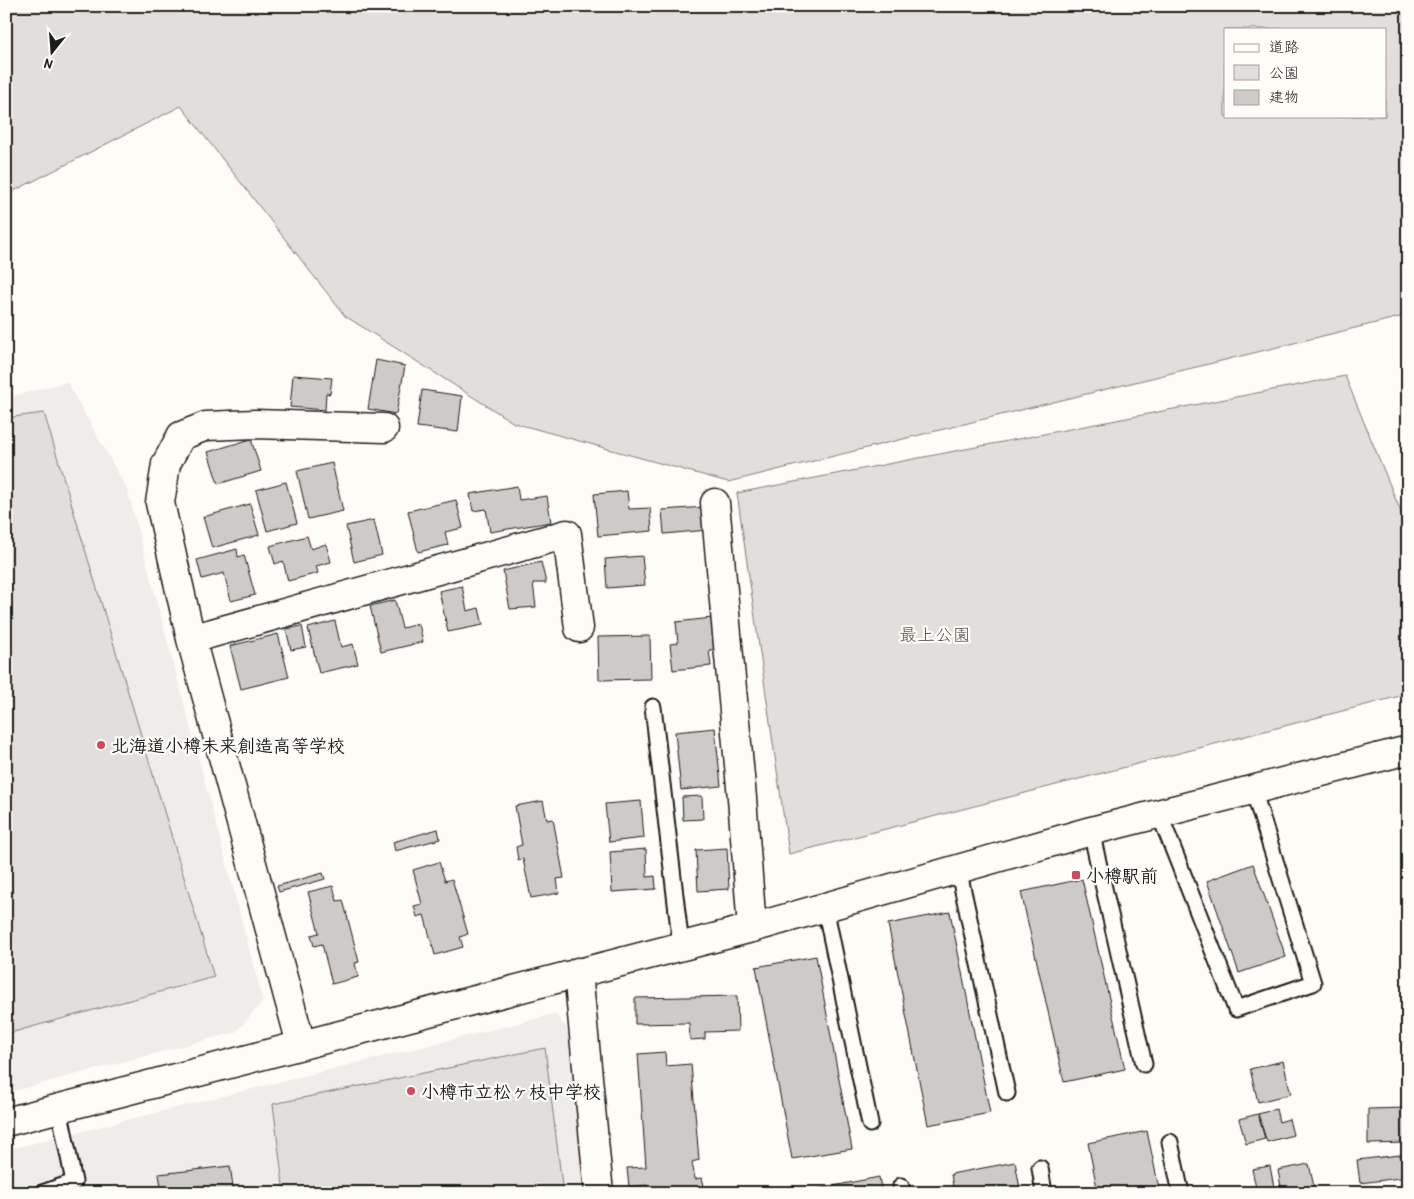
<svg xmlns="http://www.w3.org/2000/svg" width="1414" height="1199" viewBox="0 0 1414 1199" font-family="'Patrick Hand','Klee One',sans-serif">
  <rect width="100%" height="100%" fill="#fdfcf7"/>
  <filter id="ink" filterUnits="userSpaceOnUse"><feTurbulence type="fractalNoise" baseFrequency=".02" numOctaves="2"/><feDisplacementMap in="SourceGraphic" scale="10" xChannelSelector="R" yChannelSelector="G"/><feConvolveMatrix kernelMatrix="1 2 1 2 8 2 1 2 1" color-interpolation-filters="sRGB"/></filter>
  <g filter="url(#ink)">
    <!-- built -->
    <path fill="#eeede9" d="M 67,382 L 127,489 L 263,1001 L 236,1032 L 6,1093 L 6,398 Z
      M 555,1014 L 569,1031 L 588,1193 L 6,1193 L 6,1150 Z"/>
    <!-- green -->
    <path fill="#e0dfdb" stroke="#7e7e7c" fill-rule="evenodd" d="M 6,6 L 1408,6 L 1408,315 L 728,482 L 514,423 L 345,316 L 181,106 L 6,195 ZM 1225,29 L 1385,29 L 1385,116 L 1225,116 Z
      M 1345,376 L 1408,529 L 1408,694 L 789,854 L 737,493 Z
      M 44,413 L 214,977 L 6,1034 L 6,418 Z
      M 545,1048 L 563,1193 L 284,1193 L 273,1104 Z"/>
    <!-- building -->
    <path fill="#cccbc8" stroke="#1c1c1c" d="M 376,360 L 405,366 L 396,414 L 368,409 Z
      M 293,375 L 332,378 L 330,394 L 326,393 L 325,410 L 290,407 Z
      M 422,390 L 462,396 L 458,432 L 417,427 Z
      M 251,439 L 261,471 L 218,484 L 208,452 Z
      M 332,463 L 343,511 L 308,519 L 297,471 Z
      M 286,482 L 297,523 L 267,531 L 256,490 Z
      M 517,486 L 519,500 L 547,496 L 551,522 L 490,532 L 486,509 L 473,511 L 470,494 Z
      M 627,491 L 629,509 L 650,508 L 652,531 L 598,536 L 594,494 Z
      M 456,500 L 463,528 L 445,532 L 448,545 L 418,552 L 408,511 Z
      M 250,504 L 259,535 L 212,548 L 203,517 Z
      M 706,507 L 708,530 L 664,534 L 662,510 Z
      M 374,520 L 382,555 L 354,562 L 346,526 Z
      M 307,536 L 311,549 L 326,544 L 331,562 L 316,566 L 318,573 L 288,581 L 283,561 L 275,564 L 270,546 Z
      M 237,549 L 238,557 L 244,555 L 255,595 L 231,601 L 224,573 L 202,579 L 197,560 Z
      M 642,556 L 645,585 L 607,588 L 605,559 Z
      M 541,562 L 546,583 L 533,583 L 536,607 L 510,609 L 503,571 Z
      M 462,586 L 467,611 L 479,608 L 483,625 L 448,632 L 439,591 Z
      M 395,600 L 402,628 L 419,624 L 423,642 L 381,652 L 370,606 Z
      M 712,618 L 722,649 L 709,650 L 711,666 L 673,670 L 670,644 L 678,643 L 676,622 Z
      M 335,621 L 341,647 L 353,644 L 358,664 L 319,673 L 308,628 Z
      M 302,626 L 306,647 L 291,650 L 286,629 Z
      M 278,634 L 289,677 L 241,689 L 230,646 Z
      M 650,636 L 651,679 L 599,680 L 598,637 Z
      M 715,728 L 721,786 L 681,790 L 675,732 Z
      M 702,796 L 703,819 L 683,820 L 682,797 Z
      M 543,801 L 547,820 L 553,819 L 564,878 L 557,879 L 559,893 L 531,898 L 523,859 L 518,860 L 516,847 L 522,845 L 515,806 Z
      M 641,801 L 644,838 L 609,842 L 605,804 Z
      M 438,829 L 440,839 L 395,851 L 393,842 Z
      M 727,848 L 729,889 L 698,891 L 696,850 Z
      M 646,849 L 647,877 L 655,876 L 656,889 L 612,892 L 610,852 Z
      M 439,862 L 445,881 L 452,879 L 468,934 L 460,937 L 463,947 L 435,955 L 424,915 L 417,917 L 414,906 L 422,904 L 413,870 Z
      M 1253,864 L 1286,957 L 1239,973 L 1207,881 Z
      M 323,873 L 325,879 L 279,892 L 277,886 Z
      M 1082,879 L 1125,1069 L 1064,1082 L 1021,892 Z
      M 333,886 L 337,901 L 343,900 L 359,962 L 355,963 L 358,977 L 332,984 L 322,944 L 314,946 L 311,935 L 319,933 L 308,892 Z
      M 950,912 L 990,1113 L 928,1125 L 888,924 Z
      M 816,956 L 852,1149 L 792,1159 L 756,967 Z
      M 737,996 L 738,1031 L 705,1032 L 705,1039 L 690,1040 L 689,1023 L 635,1024 L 635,998 Z
      M 665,1052 L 666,1066 L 691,1064 L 699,1160 L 692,1162 L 695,1179 L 702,1178 L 706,1193 L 649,1193 L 647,1185 L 629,1187 L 627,1168 L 646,1167 L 638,1054 Z
      M 1283,1061 L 1291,1094 L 1258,1102 L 1250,1069 Z
      M 1408,1108 L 1408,1143 L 1368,1144 L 1368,1109 Z
      M 1276,1109 L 1279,1122 L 1289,1119 L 1293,1135 L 1267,1142 L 1258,1114 Z
      M 1258,1114 L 1265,1139 L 1246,1144 L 1239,1119 Z
      M 1147,1131 L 1160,1193 L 1098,1193 L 1088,1143 Z
      M 1408,1154 L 1408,1177 L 1360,1183 L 1357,1160 Z
      M 1015,1162 L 1021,1193 L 954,1193 L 951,1174 Z
      M 1309,1164 L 1314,1187 L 1282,1193 L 1278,1170 Z
      M 230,1166 L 234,1193 L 162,1193 L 159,1174 Z
      M 1270,1166 L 1275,1193 L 1257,1193 L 1252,1169 Z
      M 879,1177 L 882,1193 L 813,1193 L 813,1190 Z"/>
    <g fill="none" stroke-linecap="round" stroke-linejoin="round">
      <!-- service casing -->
      <g stroke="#1c1c1c" stroke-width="19">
        <path id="service" d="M 653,707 L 681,946
          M 1159,813 L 1236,1009 L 1313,983 L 1253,789
          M 1091,831 L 1144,1064
          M 958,868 L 1007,1093
          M 825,907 L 870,1124
          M 1170,1142 L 1181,1193
          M 1040,1168 L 1044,1193
          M 901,1186 L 902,1193
          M 42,1193 L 74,1182 L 59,1108"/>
      </g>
      <!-- minor casing -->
      <g stroke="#1c1c1c" stroke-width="31">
        <path id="minor" d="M 715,503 L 742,798 L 752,928
          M 191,639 L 567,534 L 579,628
          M 301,1044 L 191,639 L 160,503 L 166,464 L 181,436 L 206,426 L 255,424 L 384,428"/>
      </g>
      <!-- tertiary casing -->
      <g stroke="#1c1c1c" stroke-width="31">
        <path id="tertiary" d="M 578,972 L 599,1193
          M 6,1122 L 752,928 L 1091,831 L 1408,750"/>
      </g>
      <!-- service -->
      <use href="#service" stroke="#fdfcf7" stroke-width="15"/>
      <!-- minor -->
      <use href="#minor" stroke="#fdfcf7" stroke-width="28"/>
      <!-- tertiary -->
      <use href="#tertiary" stroke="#fdfcf7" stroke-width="28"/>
    </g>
  </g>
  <!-- markers -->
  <g fill="#d1495b" stroke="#fdfcf7" stroke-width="2">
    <circle cx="101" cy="745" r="5"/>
    <rect x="1071" y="870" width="10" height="10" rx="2.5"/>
    <circle cx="411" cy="1091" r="5"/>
  </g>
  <g text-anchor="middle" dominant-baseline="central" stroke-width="4.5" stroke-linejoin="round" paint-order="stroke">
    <!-- park labels -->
    <g font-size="18" fill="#575655" stroke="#fdfcf7">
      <text x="935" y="634">最上公園</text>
    </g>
    <!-- poi labels -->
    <g font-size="18" font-weight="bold" fill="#1c1c1c" stroke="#fdfcf7" text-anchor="start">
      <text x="111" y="745">北海道小樽未来創造高等学校</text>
      <text x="1086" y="875">小樽駅前</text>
      <text x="421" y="1091">小樽市立松ヶ枝中学校</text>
    </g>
  </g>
  <!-- margin -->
  <rect width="1414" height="1199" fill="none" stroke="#fdfcf7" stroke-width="25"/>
  <rect x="12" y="12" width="1389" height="1174" fill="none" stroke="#1c1c1c" stroke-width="2" filter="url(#ink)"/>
  <!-- legend -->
  <rect x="1224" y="28" width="162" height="90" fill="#fdfcf7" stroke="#a3a29f"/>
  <rect x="1234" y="44" width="25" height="8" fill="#fdfcf7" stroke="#a3a29f"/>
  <text x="1269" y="52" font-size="15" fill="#1c1c1c">道路</text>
  <rect x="1234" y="65" width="25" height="15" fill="#e0dfdb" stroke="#a3a29f"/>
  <text x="1269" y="78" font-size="15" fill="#1c1c1c">公園</text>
  <rect x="1234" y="90" width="25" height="15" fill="#cccbc8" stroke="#a3a29f"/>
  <text x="1269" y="102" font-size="15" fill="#1c1c1c">建物</text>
  <!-- north arrow -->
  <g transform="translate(52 52) rotate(197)" stroke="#fdfcf7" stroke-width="4" paint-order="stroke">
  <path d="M0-4L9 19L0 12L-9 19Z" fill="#1c1c1c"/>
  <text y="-8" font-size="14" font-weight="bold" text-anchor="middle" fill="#1c1c1c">N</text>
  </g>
</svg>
